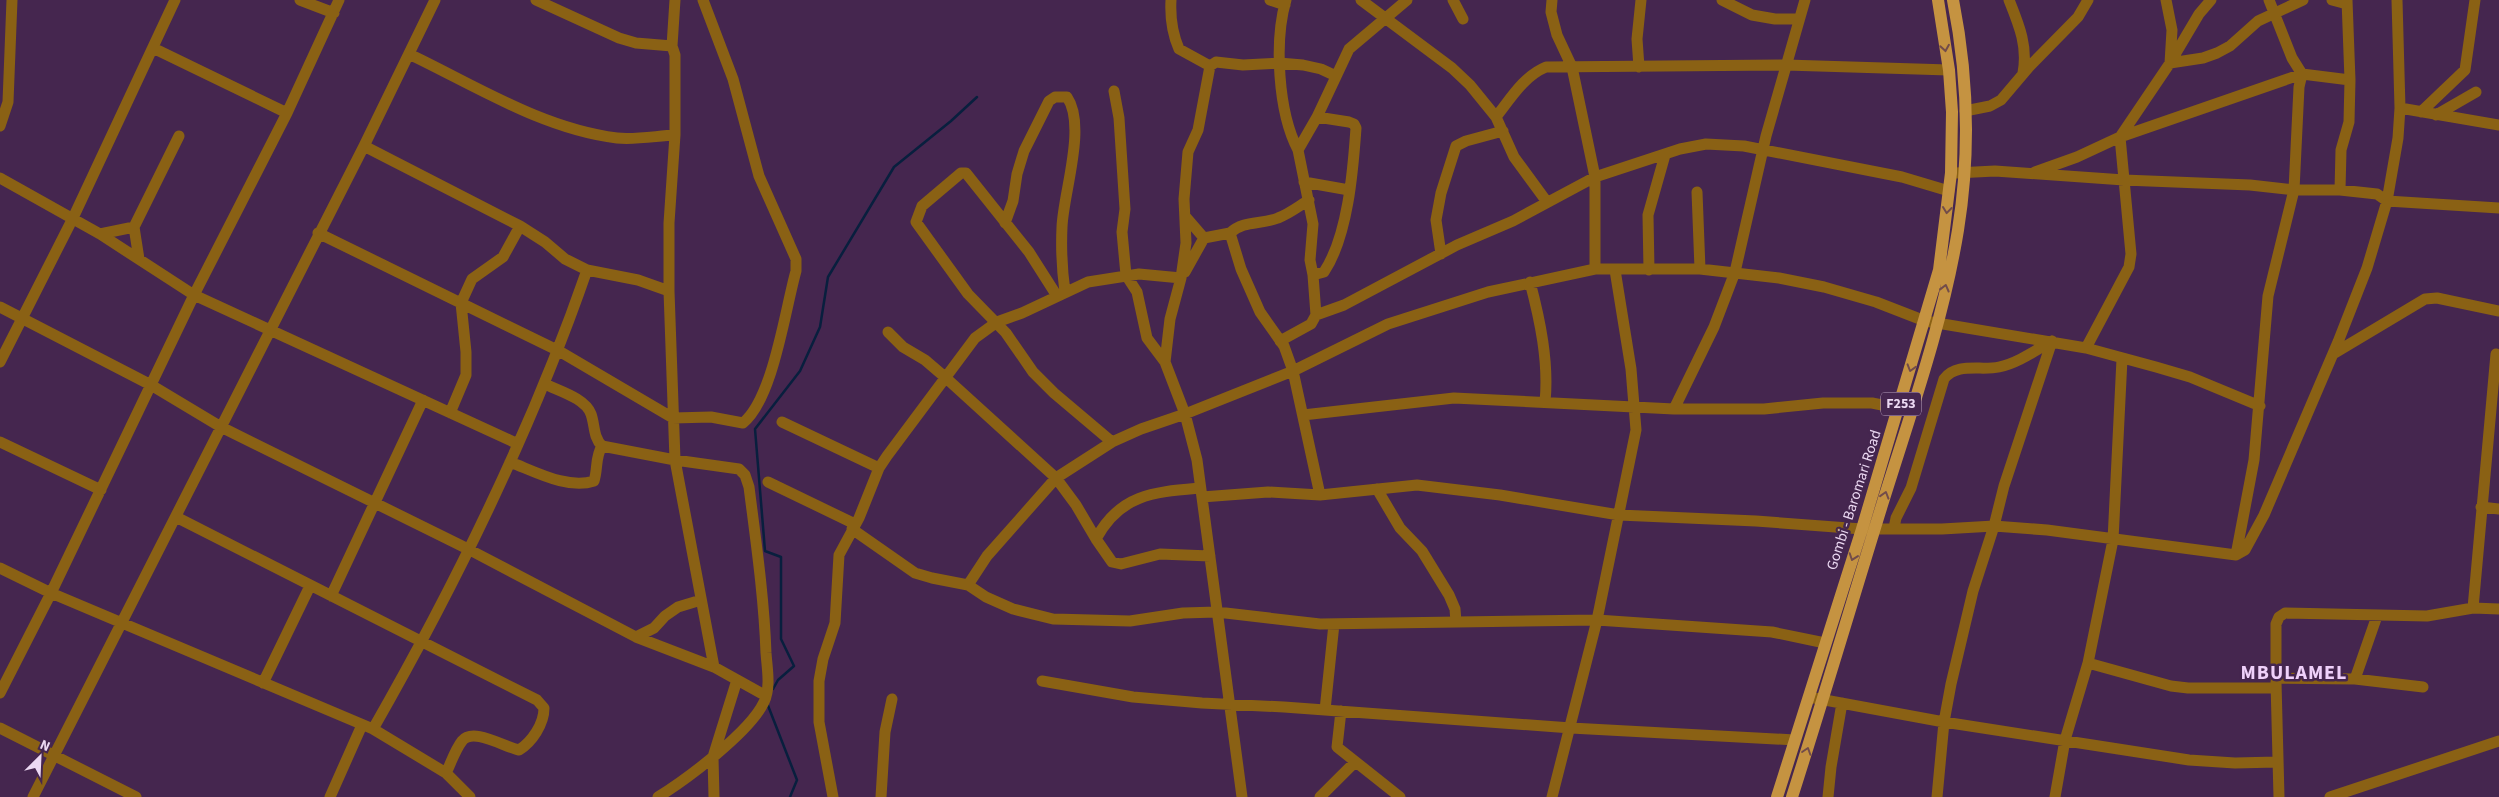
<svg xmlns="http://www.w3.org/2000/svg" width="2499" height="797" viewBox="0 0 2499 797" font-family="'Source Sans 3',sans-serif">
  <rect width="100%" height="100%" fill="#45264f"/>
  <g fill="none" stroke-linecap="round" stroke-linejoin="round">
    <!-- stream -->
    <path stroke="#081f3e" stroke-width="2.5" d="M 773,689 L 778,680 L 794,666 L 781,639 L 781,557 L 765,551 L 755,429 L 800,371 L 820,327 L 828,277 L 894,167 L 951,121 L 977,97
      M 767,703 L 797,780 L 790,797"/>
    <!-- street -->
    <path stroke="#8a6114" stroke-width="11" d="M 300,0 L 334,13
      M 536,0 L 619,38 L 636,43 L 672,46
      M 675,0 L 672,46 L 675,55 L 675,135 L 669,223 L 669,291 L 675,460 L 714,667
      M 1171,0 C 1170,18 1172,33 1179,49 L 1210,66
      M 1270,0 L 1285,5
      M 1286,0 C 1274,41 1278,112 1298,150
      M 1361,0 L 1452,68 L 1470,85 L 1496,117 L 1514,157 L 1547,202
      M 1453,0 L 1463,19
      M 1552,0 L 1551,12 L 1557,35 L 1572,67 L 1595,177 L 1595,269
      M 1722,0 L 1752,15 L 1775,19 L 1799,19
      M 2009,0 C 2019,25 2028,46 2023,73
      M 2166,0 L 2172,30 L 2170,63 L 2203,58 L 2217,53 L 2230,46 L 2258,21 L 2303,0
      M 2332,0 L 2347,4
      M 153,48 L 287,113
      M 409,54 C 476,86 543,129 617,138 C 635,140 656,136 675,135
      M 1639,67 L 1637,39 L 1641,0
      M 1114,91 L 1119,118 L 1125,209 L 1122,232 L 1126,275 L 1137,292 L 1147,338 L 1165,362
      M 2400,108 L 2499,125
      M 1965,111 L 1990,106 L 2001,100 L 2029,67 L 2078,17 L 2088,0
      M 2421,112 L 2465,70 L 2475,0
      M 2436,115 L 2476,92
      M 1317,117 L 1349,122 L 1354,124 L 1356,128 C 1353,171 1348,236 1324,272 L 1313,275 L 1316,315 L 1344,305 L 1457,245 L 1513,221 L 1595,177 L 1680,149 L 1706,144 L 1744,146 L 1902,177 L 1949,191
      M 1496,117 C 1511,98 1524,76 1546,67 L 1786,65 L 1949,70
      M 0,126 L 8,102 L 12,0
      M 364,146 L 520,226 L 545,242 L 565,259 L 587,270 L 638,280 L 669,291
      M 2035,172 L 2077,157 L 2120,137 L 2302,74 L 2350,80
      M 1956,173 L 1995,171 L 2124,180 L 2250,185 L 2294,190 L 2340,190 L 2377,194 L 2387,201 L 2499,208
      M 0,178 L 100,234 L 194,295 L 518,444
      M 1304,182 L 1349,190
      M 2340,190 L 2341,150 L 2349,122 L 2350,80 L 2347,0
      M 1697,192 L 1700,269
      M 1185,216 L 1204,238
      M 1005,223 L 1013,201 L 1017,174 L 1024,151 L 1049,101 L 1055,97 L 1067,97 C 1087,126 1063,194 1062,227 C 1061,248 1062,270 1065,292
      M 318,233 L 559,351 L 673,418 L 711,417 L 743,423 C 773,399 785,310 796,271 L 796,259 L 759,176 L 733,79 L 703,0
      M 1230,233 C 1244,220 1261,225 1278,218 C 1289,214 1299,206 1309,200
      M 100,234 L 134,227
      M 1441,254 L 1436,220 L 1441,193 L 1456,146 L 1466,141 L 1503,131
      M 139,259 L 134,227 L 179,136
      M 1649,270 L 1648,215 L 1665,155
      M 1185,272 L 1204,238 L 1230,233 L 1241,269 L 1260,312 L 1284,346 L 1293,371 L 1320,495
      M 1313,275 L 1310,260 L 1313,224 L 1298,150 L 1317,117 L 1349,49 L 1407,0
      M 1530,282 C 1540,320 1549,362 1545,402
      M 1057,296 L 1029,252 L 966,173 L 961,173 L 922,206 L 916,222 L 968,294 L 1006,333 L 1033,372 L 1054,393 L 1112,442
      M 0,307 L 151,385 L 221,427 L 468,549 L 636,637 L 654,628 L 665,616 L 678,607 L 701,600
      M 888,332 L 903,347 L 925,360 L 946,378 L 1056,478 L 1076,505 L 1096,539 C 1120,494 1154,492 1200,488
      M 1280,341 L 1311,324 L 1316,315
      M 2086,348 L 2129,267 L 2131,254 L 2120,137 L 2170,63 L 2199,14 L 2211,0
      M 2333,354 L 2425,299 L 2437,298 L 2499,311
      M 0,362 L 73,218 L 175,0
      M 545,384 C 559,391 585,398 591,414 C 595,425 593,437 602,446 L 675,460 L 739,469 L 745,475 L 749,487 C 756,542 764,597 766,653 C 767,668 771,687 764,702 C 750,732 687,779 658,797
      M 1674,409 L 1714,327 L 1735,272 L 1766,136 L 1805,0
      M 450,413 L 466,375 L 466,352 L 461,303 L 472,279 L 503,257 L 520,226
      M 1303,415 L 1454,398 L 1674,409 L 1764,409 L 1823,403 L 1872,403 L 1907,410
      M 782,422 L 879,468
      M 0,442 L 101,490
      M 510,462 C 534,471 568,490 594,481 C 598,469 595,457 602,446
      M 768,482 L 855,524
      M 1377,489 L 1400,528 L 1422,551 L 1449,595 L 1455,609 L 1456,622
      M 1202,497 L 1268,492 L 1320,495 L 1417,485 L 1500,495 L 1619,515 L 1756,521 L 1862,529 L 1942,529 L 1994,526 L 2047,530 L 2236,555 L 2245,550 L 2264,515 L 2338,342 L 2367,268 L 2387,201 L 2398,138 L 2400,108 L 2397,0
      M 2481,507 L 2499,509
      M 176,517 L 537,700 L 544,708 C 544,724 532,742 519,750 C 504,747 473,727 462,741 C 455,750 451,763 446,773
      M 1894,528 L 1896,518 L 1911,488 L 1944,379 C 1957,362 1981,371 1999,367 C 2018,363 2036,350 2052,341
      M 852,529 L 915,573 L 932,578 L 968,585 L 986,597 L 1013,609 L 1053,619 L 1130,621 L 1183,613 L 1217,612 L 1320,624 L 1597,620 L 1772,632 L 1825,643
      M 1096,539 L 1112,562 L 1121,564 L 1160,554 L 1210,556
      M 2236,555 L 2254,460 L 2268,296 L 2294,190 L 2299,87 L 2302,74 L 2292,58 L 2269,0
      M 0,568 L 51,593 L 373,729 L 446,773 L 470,797
      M 968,585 L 987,556 L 1056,478 L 1112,442 L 1141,429 L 1185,414 L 1165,362 L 1170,319 L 1181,278 L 1186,243 L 1184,199 L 1188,152 L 1198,130 L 1210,66 L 1216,62 L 1243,65 L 1279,63 L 1303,65 L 1321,69 L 1336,76
      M 331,596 L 423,400
      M 2473,608 L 2496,354
      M 636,637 L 714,667 L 766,696
      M 2088,663 L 2171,686 L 2188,688 L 2276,688
      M 2355,679 L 2377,616
      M 1042,681 L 1133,697 L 1202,703 L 1284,707 L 1571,728 L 1795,740
      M 2276,682 L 2279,797
      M 263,683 L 310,586
      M 2423,687 L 2355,679 L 2276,678 L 2276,624 L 2279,617 L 2285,613 L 2427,616 L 2473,608 L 2499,609
      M 0,693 L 51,593 L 194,295 L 287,113 L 339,0
      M 1814,698 L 1944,722 L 2189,760 L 2235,763 L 2277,762
      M 1325,710 L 1334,624
      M 1341,711 L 1337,747 L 1400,797
      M 0,728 L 136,797
      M 373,729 C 457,582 532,429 587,270
      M 33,797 L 364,146 L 435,0
      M 330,797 L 362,725
      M 714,797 L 713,757 L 737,680
      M 833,797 L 819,722 L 819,681 L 823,659 L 835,623 L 839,555 L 859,518 L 879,468 L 887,456 L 975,338 L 997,322 L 1022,313 L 1088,282 L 1139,274 L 1181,278
      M 881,797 L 885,732 L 892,699
      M 1242,797 L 1197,460 L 1185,414 L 1293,371 L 1388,324 L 1488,292 L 1595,269 L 1700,269 L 1779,278 L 1824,287 L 1876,302 L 1925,321 L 2086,348 L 2156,367 L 2190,377 L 2260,406
      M 1320,797 L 1354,763
      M 1552,797 L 1597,620 L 1636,430 L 1631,369 L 1615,270
      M 1828,797 L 1831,767 L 1842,703
      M 1937,797 L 1944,722 L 1951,684 L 1973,591 L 1994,526 L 2004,486 L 2052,341
      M 2055,797 L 2065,740 L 2088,663 L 2113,540 L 2122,359
      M 2330,797 L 2499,741"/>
    <!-- primary -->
    <path stroke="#c59341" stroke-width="12" d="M 1777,797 L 1862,529 L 1939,270 L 1951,173 L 1952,112 L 1949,70 L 1938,0
      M 1792,797 C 1823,700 1852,602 1882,505 C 1910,415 1943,323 1958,230 C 1970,155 1968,75 1953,0"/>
  </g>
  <!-- one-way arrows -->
  <defs><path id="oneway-chevron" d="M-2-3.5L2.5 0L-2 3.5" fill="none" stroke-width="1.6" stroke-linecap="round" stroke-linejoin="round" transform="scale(1.25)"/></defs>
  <g stroke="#724c4a">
    <use href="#oneway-chevron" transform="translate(1945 48) rotate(81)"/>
    <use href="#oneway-chevron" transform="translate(1947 210) rotate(97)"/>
    <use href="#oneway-chevron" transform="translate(1945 288) rotate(-76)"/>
    <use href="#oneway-chevron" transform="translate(1911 368) rotate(107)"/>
    <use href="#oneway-chevron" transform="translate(1885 495) rotate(-73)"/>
    <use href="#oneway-chevron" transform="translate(1853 557) rotate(109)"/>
    <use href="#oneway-chevron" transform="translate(1807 751) rotate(-72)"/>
  </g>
  <g text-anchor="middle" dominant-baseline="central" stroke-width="5" stroke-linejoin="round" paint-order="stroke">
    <!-- shield labels -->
    <rect fill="#45264f" stroke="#baa3c2" stroke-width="1" x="1881" y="392.5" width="40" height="23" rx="4"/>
    <g font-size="14" font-weight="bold" fill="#ecd9f3">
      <text x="1901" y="404">F253</text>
    </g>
    <!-- street labels -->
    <g font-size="15" fill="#ecd9f3" stroke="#45264f">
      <text transform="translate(1854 500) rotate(-72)">Gombi - Baromari Road</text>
    </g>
    <!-- district labels -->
    <g font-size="20" font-weight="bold" letter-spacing="1" fill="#efd0fa" stroke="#45264f">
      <text x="2294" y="673">MBULAMEL</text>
    </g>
  </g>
  <!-- north arrow -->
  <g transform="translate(40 757) rotate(24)" stroke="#45264f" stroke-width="4" paint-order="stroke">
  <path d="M0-4L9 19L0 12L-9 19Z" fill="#ecd9f3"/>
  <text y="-8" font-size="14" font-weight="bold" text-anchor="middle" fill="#ecd9f3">N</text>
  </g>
</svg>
